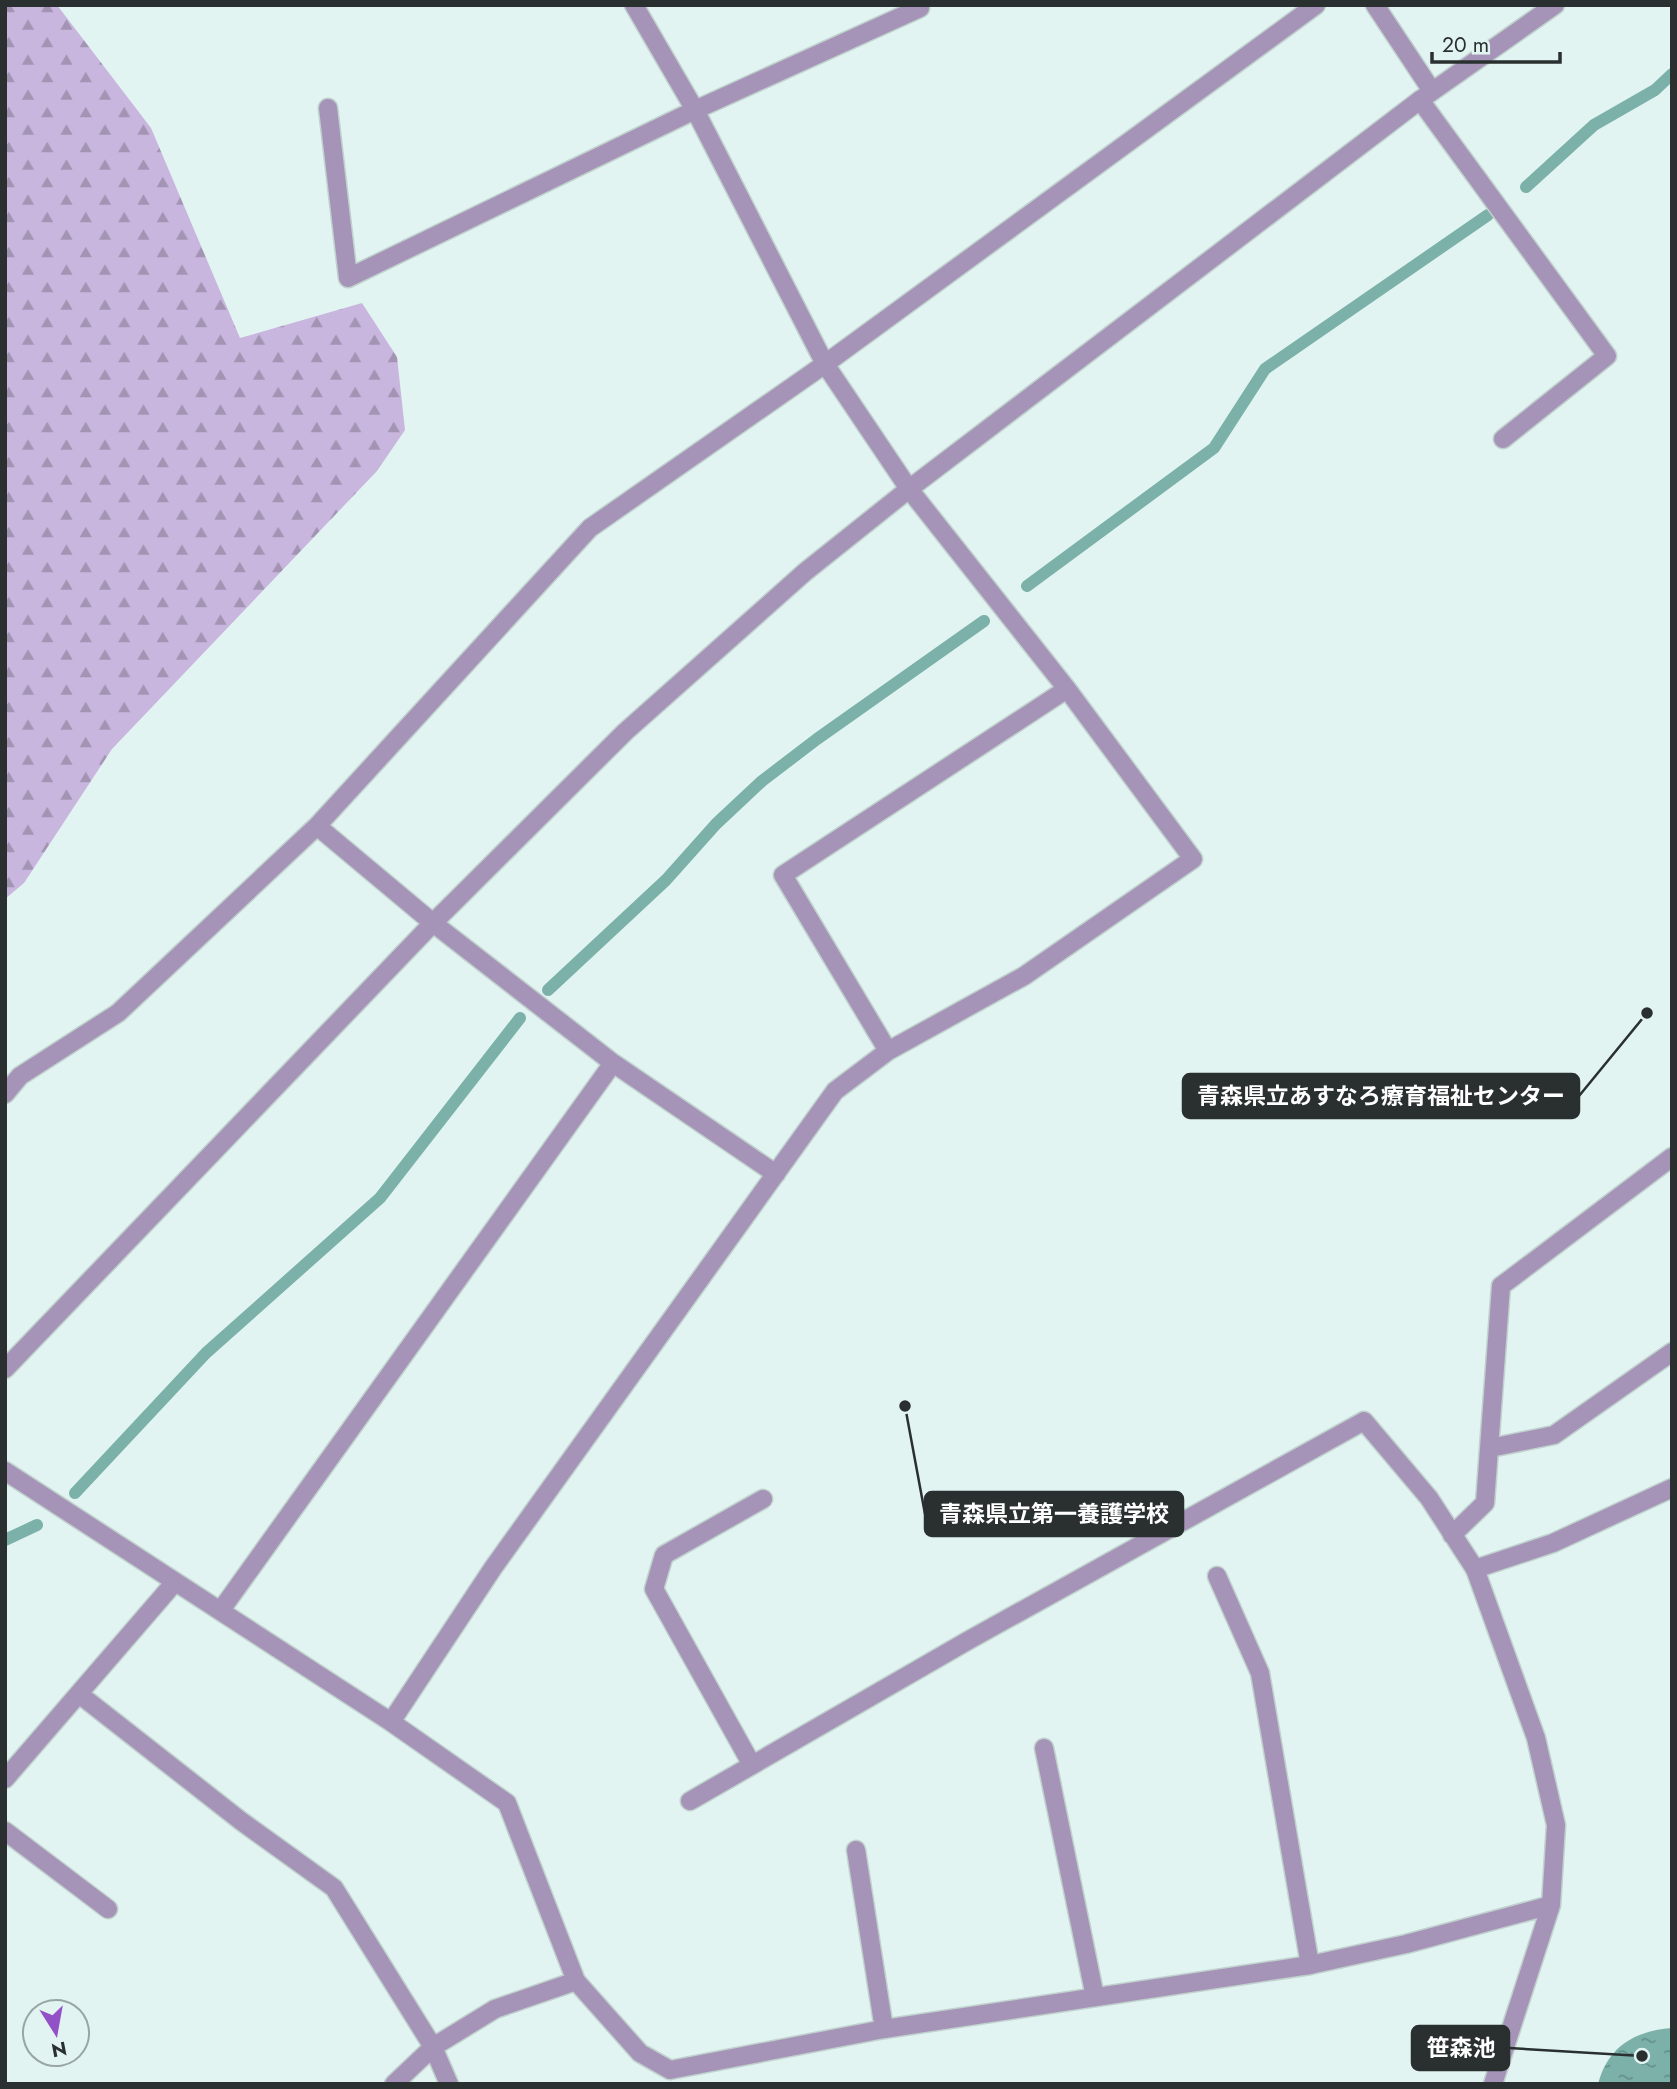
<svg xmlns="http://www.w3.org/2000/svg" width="1677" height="2089" viewBox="0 0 1677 2089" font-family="Jost,'Noto Sans JP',sans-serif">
  <defs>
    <pattern id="forest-firs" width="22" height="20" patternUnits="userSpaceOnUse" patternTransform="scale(1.75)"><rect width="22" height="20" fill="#c9b6de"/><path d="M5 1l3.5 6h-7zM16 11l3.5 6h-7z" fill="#a394b4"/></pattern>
    <pattern id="water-ripples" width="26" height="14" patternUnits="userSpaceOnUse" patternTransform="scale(1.75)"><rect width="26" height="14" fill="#7bb1a9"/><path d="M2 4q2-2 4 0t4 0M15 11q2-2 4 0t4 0" fill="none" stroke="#65908a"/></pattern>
  </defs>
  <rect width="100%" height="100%" fill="#e1f4f1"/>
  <!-- forest -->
  <path fill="url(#forest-firs)" d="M 5,5 L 57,5 L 151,128 L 240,338 L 362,303 L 397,357 L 405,430 L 377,471 L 112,749 L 24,883 L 5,899 Z"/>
  <!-- water -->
  <path fill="url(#water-ripples)" d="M 1672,2028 L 1672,2084 L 1598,2084 C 1608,2046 1635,2031 1672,2028 Z"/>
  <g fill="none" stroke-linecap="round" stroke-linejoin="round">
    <!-- stream -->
    <path stroke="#7bb1a9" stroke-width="12" d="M 1526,187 L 1594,125 L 1655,90 L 1672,74
      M 1027,586 L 1214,448 L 1265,369 L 1488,215
      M 548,990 L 666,880 L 716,824 L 762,781 L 817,739 L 984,621
      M 75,1493 L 206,1353 L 380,1198 L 520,1018
      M 5,1540 L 37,1525"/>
    <!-- lane casing -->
    <g stroke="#c0d1ce" stroke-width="21">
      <path id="lane" d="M 1375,5 L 1432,91
        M 1420,100 L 1607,356 L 1503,439
        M 1490,1448 L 1554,1435 L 1672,1352
        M 1452,1535 L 1485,1503 L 1501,1286 L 1672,1157
        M 1217,1576 L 1260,1673 L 1310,1965
        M 1044,1748 L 1095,1997
        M 752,1765 L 654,1589 L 664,1555 L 763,1499
        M 690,1801 L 969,1640 L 1364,1421 L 1429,1498 L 1475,1569
        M 5,1831 L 108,1909
        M 856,1850 L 884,2029"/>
    </g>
    <!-- street casing -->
    <g stroke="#c0d1ce" stroke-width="21">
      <path id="street" d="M 328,108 L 348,278 L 695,110 L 920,8 L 918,5
        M 317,826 L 433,923 L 613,1063 L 776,1174
        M 888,1051 L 783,875 L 1067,689
        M 5,1094 L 20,1076 L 118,1013 L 317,826 L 590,528 L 825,364 L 1316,5
        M 5,1369 L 433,923 L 625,732 L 805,572 L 909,489 L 1420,100 L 1555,5
        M 5,1471 L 391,1722 L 507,1803 L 576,1981 L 640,2053 L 670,2070 L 884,2029 L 1310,1965 L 1406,1944 L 1551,1905
        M 221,1610 L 613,1063
        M 79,1694 L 241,1821 L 334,1888 L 433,2047 L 394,2084
        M 391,1722 L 493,1568 L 835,1091 L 888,1051 L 1024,976 L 1193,859 L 1067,689 L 909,489 L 825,364 L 695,110 L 634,5
        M 5,1779 L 175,1582
        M 449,2084 L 433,2047 L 495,2009 L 576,1981
        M 1493,2084 L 1551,1905 L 1556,1825 L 1536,1738 L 1475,1569 L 1553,1543 L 1672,1488"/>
    </g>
    <!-- lane -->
    <use href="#lane" stroke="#a594b7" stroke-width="18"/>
    <!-- street -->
    <use href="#street" stroke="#a594b7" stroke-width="18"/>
  </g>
  <!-- callouts -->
  <path fill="none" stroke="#29302f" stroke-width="2.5" d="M1647 1013L1579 1096M905 1406L925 1514M1642 2056L1509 2048"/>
  <g fill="#29302f" stroke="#e1f4f1" stroke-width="2.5">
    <circle cx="1647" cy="1013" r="7"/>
    <circle cx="905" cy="1406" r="7"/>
    <circle cx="1642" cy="2056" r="7"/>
  </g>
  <g fill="#29302f" stroke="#29302f" stroke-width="2.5">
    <rect x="1183" y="1074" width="396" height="44" rx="7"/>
    <rect x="925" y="1492" width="258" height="44" rx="7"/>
    <rect x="1412" y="2026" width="97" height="44" rx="7"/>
  </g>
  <g font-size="23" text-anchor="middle" font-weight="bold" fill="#fff">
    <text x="1381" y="1104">青森県立あすなろ療育福祉センター</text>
    <text x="1054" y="1522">青森県立第一養護学校</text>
    <text x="1461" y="2056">笹森池</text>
  </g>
  <!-- border -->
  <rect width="1677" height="2089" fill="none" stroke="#29302f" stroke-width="14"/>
  <!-- north arrow -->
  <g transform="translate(56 2033) rotate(169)"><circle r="33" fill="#e1f4f1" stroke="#97a6a3" stroke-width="2"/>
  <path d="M0-5L12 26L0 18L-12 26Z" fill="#9251c7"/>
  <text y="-10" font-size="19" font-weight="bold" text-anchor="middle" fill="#29302f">N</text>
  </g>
  <!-- scale -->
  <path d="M1432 52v10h128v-10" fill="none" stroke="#29302f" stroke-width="3.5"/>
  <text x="1442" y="52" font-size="21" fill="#29302f" stroke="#e1f4f1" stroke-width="5" paint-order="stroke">20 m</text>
</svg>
